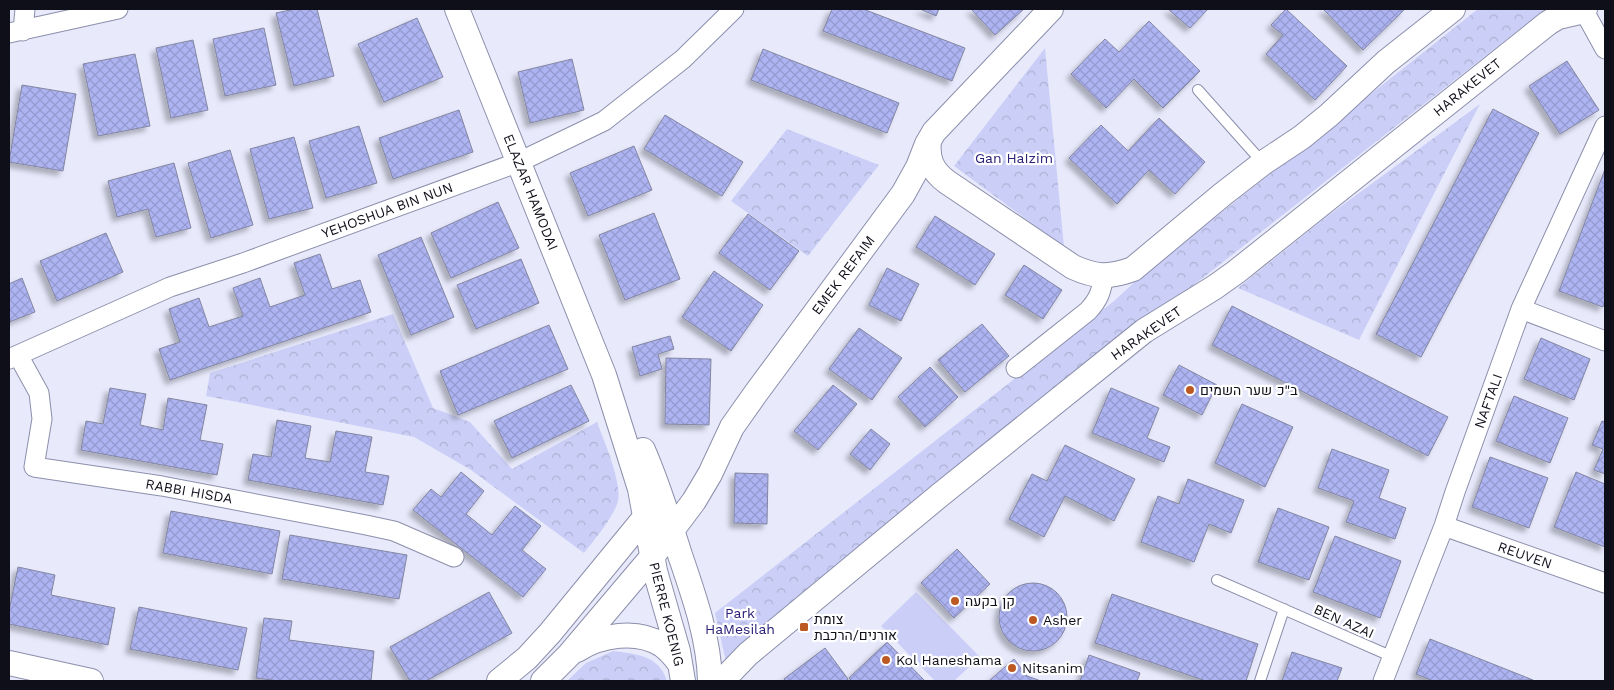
<svg xmlns="http://www.w3.org/2000/svg" width="1614" height="690" viewBox="0 0 1614 690" font-family="'Work Sans',Heebo,sans-serif">
  <defs>
    <pattern id="forest-crowns" width="20" height="18" patternUnits="userSpaceOnUse" patternTransform="scale(1.25)"><rect width="20" height="18" fill="#cbcff7"/><path d="M2 6a3 3 0 1 1 6 0M12 15a3 3 0 1 1 6 0" fill="none" stroke="#adb1d3"/></pattern>
    <pattern id="building-cross-hatch" width="8" height="8" patternUnits="userSpaceOnUse" patternTransform="scale(1.25)"><rect width="8" height="8" fill="#aeb4f2"/><path d="M0 0l8 8M0 8l8-8" fill="none" stroke="#949acf"/></pattern>
    <filter id="shadow"><feDropShadow dx="-4.5" dy="4.5" stdDeviation="2.5" flood-color="#0004"/></filter>
  </defs>
  <rect width="100%" height="100%" fill="#e8eafc"/>
  <!-- grass -->
  <path fill="#cbcff7" d="M 916,592 L 980,657 L 954,681 L 935,681 L 881,626 Z"/>
  <!-- forest -->
  <path fill="url(#forest-crowns)" d="M 1478,9 L 1545,9 L 1134,332 L 726,662 L 715,613 L 1114,301 L 1139,278 Z
    M 1045,48 L 1064,247 L 954,166 Z
    M 1480,104 L 1359,340 L 1238,288 L 1325,218 Z
    M 787,129 L 879,165 L 808,256 L 731,201 Z
    M 393,314 L 433,408 L 470,422 L 512,469 L 597,422 C 604,441 622,482 618,501 C 614,517 594,540 584,553 L 471,470 L 414,437 L 206,396 L 210,373 Z
    M 613,651 C 636,654 659,655 667,681 L 567,681 L 586,663 Z"/>
  <!-- building -->
  <path fill="url(#building-cross-hatch)" stroke="#8386a1" filter="url(#shadow)" d="M 295,9 L 317,9 L 334,76 L 294,86 L 276,13 Z
    M 832,9 L 863,9 L 965,48 L 952,81 L 823,31 Z
    M 920,9 L 939,9 L 936,16 Z
    M 971,9 L 1024,9 L 995,35 Z
    M 1168,9 L 1208,9 L 1190,28 Z
    M 1286,9 L 1347,66 L 1315,100 L 1266,54 L 1283,35 L 1271,25 Z
    M 1323,9 L 1405,9 L 1363,50 Z
    M 417,18 L 443,77 L 384,102 L 358,44 Z
    M 1149,21 L 1200,71 L 1163,108 L 1134,79 L 1106,108 L 1071,74 L 1105,39 L 1119,52 Z
    M 264,28 L 276,85 L 225,96 L 213,39 Z
    M 193,40 L 208,110 L 171,118 L 156,48 Z
    M 763,49 L 899,103 L 887,133 L 751,80 Z
    M 135,54 L 150,126 L 98,136 L 83,64 Z
    M 572,59 L 584,110 L 530,123 L 518,72 Z
    M 1567,61 L 1599,110 L 1560,134 L 1529,86 Z
    M 22,85 L 76,94 L 63,171 L 9,162 Z
    M 1493,109 L 1539,133 L 1421,357 L 1376,334 Z
    M 459,110 L 473,152 L 393,179 L 379,138 Z
    M 665,115 L 743,162 L 722,196 L 644,149 Z
    M 1159,118 L 1205,162 L 1175,194 L 1149,170 L 1117,204 L 1069,158 L 1101,125 L 1128,151 Z
    M 359,126 L 377,183 L 326,198 L 309,141 Z
    M 294,137 L 313,208 L 269,219 L 250,149 Z
    M 634,146 L 652,190 L 588,216 L 570,173 Z
    M 230,150 L 253,225 L 211,238 L 188,163 Z
    M 174,163 L 191,228 L 156,237 L 148,209 L 117,217 L 108,181 Z
    M 1605,169 L 1605,300 L 1603,307 L 1559,291 Z
    M 498,202 L 519,248 L 451,278 L 431,233 Z
    M 654,213 L 680,279 L 625,300 L 599,235 Z
    M 748,214 L 799,251 L 770,290 L 719,253 Z
    M 935,216 L 995,254 L 975,285 L 916,247 Z
    M 106,233 L 123,272 L 57,301 L 40,261 Z
    M 421,237 L 454,317 L 411,335 L 378,255 Z
    M 320,254 L 332,289 L 360,280 L 371,312 L 170,380 L 159,349 L 180,342 L 169,309 L 199,298 L 209,327 L 243,316 L 233,288 L 260,278 L 270,307 L 305,295 L 294,263 Z
    M 521,259 L 539,303 L 476,329 L 457,285 Z
    M 1024,265 L 1062,290 L 1043,319 L 1005,295 Z
    M 887,268 L 919,284 L 901,321 L 869,305 Z
    M 714,271 L 763,305 L 731,351 L 682,317 Z
    M 22,278 L 35,312 L 9,322 L 9,284 Z
    M 1232,306 L 1448,417 L 1428,456 L 1212,345 Z
    M 982,324 L 1009,356 L 965,392 L 938,360 Z
    M 549,325 L 568,369 L 458,415 L 440,371 Z
    M 859,328 L 902,358 L 872,400 L 829,369 Z
    M 670,336 L 674,349 L 658,354 L 662,369 L 640,376 L 632,347 Z
    M 1541,338 L 1590,359 L 1574,400 L 1524,379 Z
    M 666,358 L 711,359 L 709,425 L 665,424 Z
    M 1179,365 L 1217,385 L 1202,415 L 1163,395 Z
    M 930,367 L 958,397 L 925,427 L 898,397 Z
    M 571,385 L 589,421 L 512,458 L 494,421 Z
    M 833,385 L 857,404 L 818,450 L 794,431 Z
    M 110,388 L 146,394 L 140,425 L 163,430 L 168,398 L 207,405 L 200,440 L 223,444 L 217,475 L 81,450 L 86,421 L 103,424 Z
    M 1111,388 L 1159,408 L 1147,438 L 1170,447 L 1164,462 L 1092,433 Z
    M 1514,396 L 1568,418 L 1550,463 L 1496,441 Z
    M 1242,404 L 1293,427 L 1265,487 L 1215,463 Z
    M 277,420 L 311,426 L 305,458 L 330,462 L 336,431 L 372,437 L 365,472 L 389,476 L 383,505 L 248,480 L 253,454 L 271,457 Z
    M 1602,421 L 1605,422 L 1605,474 L 1594,470 L 1603,449 L 1592,445 Z
    M 871,429 L 890,444 L 870,470 L 850,454 Z
    M 1065,445 L 1135,479 L 1114,521 L 1065,496 L 1044,537 L 1009,519 L 1032,474 L 1047,481 Z
    M 1332,449 L 1389,470 L 1379,498 L 1406,508 L 1395,539 L 1346,522 L 1354,501 L 1318,488 Z
    M 1490,457 L 1548,478 L 1529,528 L 1472,507 Z
    M 461,472 L 484,491 L 466,514 L 492,535 L 515,506 L 541,526 L 522,550 L 546,569 L 523,597 L 413,510 L 431,489 L 441,497 Z
    M 1576,472 L 1605,484 L 1605,547 L 1554,527 Z
    M 735,473 L 768,474 L 767,524 L 734,523 Z
    M 1188,479 L 1244,500 L 1231,533 L 1209,524 L 1194,562 L 1141,542 L 1158,496 L 1179,504 Z
    M 1278,508 L 1329,527 L 1309,580 L 1258,562 Z
    M 171,511 L 280,531 L 272,574 L 163,553 Z
    M 290,535 L 407,555 L 399,599 L 282,579 Z
    M 1335,536 L 1401,561 L 1380,618 L 1313,592 Z
    M 957,549 L 990,584 L 954,618 L 921,583 Z
    M 18,567 L 55,575 L 51,595 L 115,608 L 108,645 L 9,624 L 9,611 Z
    M999 617a34 34 0 1 1 68 0a34 34 0 1 1-68 0Z
    M 489,592 L 512,633 L 426,681 L 410,681 L 390,647 Z
    M 1112,594 L 1258,644 L 1246,681 L 1206,681 L 1095,643 Z
    M 139,607 L 247,628 L 238,670 L 130,649 Z
    M 264,618 L 292,621 L 289,640 L 374,651 L 371,681 L 279,681 L 256,678 Z
    M 1430,639 L 1533,680 L 1433,681 L 1416,674 Z
    M 887,642 L 925,681 L 852,681 L 849,678 Z
    M 825,648 L 848,679 L 845,681 L 786,681 L 784,679 Z
    M 1292,652 L 1342,668 L 1337,681 L 1282,681 Z
    M 1089,655 L 1140,673 L 1137,681 L 1080,681 Z
    M 1014,659 L 1027,676 L 1041,681 L 989,681 Z"/>
  <g fill="none" stroke-linecap="round" stroke-linejoin="round">
    <!-- service casing -->
    <g stroke="#8c8fab" stroke-width="12">
      <path id="service" d="M 1198,90 L 1263,163
        M 1217,580 L 1393,657
        M 1260,681 L 1284,609"/>
    </g>
    <!-- minor casing -->
    <g stroke="#8c8fab" stroke-width="21">
      <path id="minor" d="M 1584,11 L 1605,49
        M 23,31 L 25,9
        M 9,33 L 118,9
        M 1521,309 L 1605,341
        M 18,355 L 39,393 L 42,419 L 34,467 L 162,486 L 366,525 L 394,531 L 454,557
        M 9,359 L 170,287 L 243,263 L 519,162 L 573,136 L 604,121 L 683,59 L 734,9
        M 1016,368 L 1088,311 C 1099,299 1101,292 1104,276
        M 1444,526 L 1605,583
        M 1383,681 L 1444,526 L 1455,492 L 1521,309 L 1605,126"/>
    </g>
    <!-- tertiary casing -->
    <g stroke="#8c8fab" stroke-width="26">
      <path id="tertiary" d="M 457,9 L 604,375 L 640,489 L 655,571 L 678,651 L 683,681
        M 929,141 C 927,159 932,171 947,182 L 1073,267 C 1095,277 1109,278 1133,269 L 1223,194 L 1263,163 L 1302,137 L 1329,115 L 1386,62 L 1453,9
        M 643,450 C 658,484 669,520 680,555 C 694,596 709,638 710,681
        M 577,650 C 600,635 637,629 662,645 C 669,650 675,657 680,664
        M 9,663 L 91,681
        M 499,681 L 527,658 L 550,633 L 646,516
        M 543,681 L 569,655 L 652,557 L 694,501 L 710,474 L 732,427 L 756,393 L 903,194 L 918,167 L 927,144 L 934,132 L 1051,9
        M 722,681 L 748,654 L 940,495 L 1144,331 L 1215,287 L 1236,272 L 1548,23 L 1558,17 L 1584,11 L 1585,9"/>
    </g>
    <!-- service -->
    <use href="#service" stroke="#fff" stroke-width="10"/>
    <!-- minor -->
    <use href="#minor" stroke="#fff" stroke-width="19"/>
    <!-- tertiary -->
    <use href="#tertiary" stroke="#fff" stroke-width="24"/>
  </g>
  <!-- markers -->
  <g fill="#bc5922" stroke="#fff" stroke-width="2">
    <circle cx="1190" cy="390" r="5"/>
    <circle cx="955" cy="601" r="5"/>
    <circle cx="1033" cy="620" r="5"/>
    <rect x="799" y="622" width="10" height="10" rx="2.5"/>
    <circle cx="886" cy="660" r="5"/>
    <circle cx="1012" cy="668" r="5"/>
  </g>
  <g text-anchor="middle" dominant-baseline="central" stroke-width="4.5" stroke-linejoin="round" paint-order="stroke">
    <!-- street labels -->
    <g font-size="14" fill="#0e0f19" stroke="#fff">
      <text transform="translate(1467 87) rotate(-39)">HARAKEVET</text>
      <text transform="translate(531 192) rotate(68)">ELAZAR HAMODAI</text>
      <text transform="translate(387 210) rotate(-20)">YEHOSHUA BIN NUN</text>
      <text transform="translate(843 275) rotate(-53)">EMEK REFAIM</text>
      <text transform="translate(1146 333) rotate(-35)">HARAKEVET</text>
      <text transform="translate(1488 401) rotate(-70)">NAFTALI</text>
      <text transform="translate(189 491) rotate(10)">RABBI HISDA</text>
      <text transform="translate(1525 555) rotate(19)">REUVEN</text>
      <text transform="translate(667 614) rotate(76)">PIERRE KOENIG</text>
      <text transform="translate(1344 621) rotate(24)">BEN AZAI</text>
    </g>
    <!-- park labels -->
    <g font-size="14" fill="#2b2178" stroke="#fff">
      <text x="1014" y="158">Gan HaIzim</text>
      <text x="740" y="613">Park<tspan x="740" dy="16">HaMesilah</tspan></text>
    </g>
    <!-- poi labels -->
    <g font-size="14" fill="#0e0f19" stroke="#fff" text-anchor="start">
      <text x="1200" y="390">ב"כ שער השמים</text>
      <text x="965" y="601">קן בקעה</text>
      <text x="814" y="619">צומת<tspan x="814" dy="16">אורנים/הרכבת</tspan></text>
      <text x="1043" y="620">Asher</text>
      <text x="896" y="660">Kol Haneshama</text>
      <text x="1022" y="668">Nitsanim</text>
    </g>
  </g>
  <!-- border -->
  <rect width="1614" height="690" fill="none" stroke="#0e0f19" stroke-width="20"/>
</svg>
